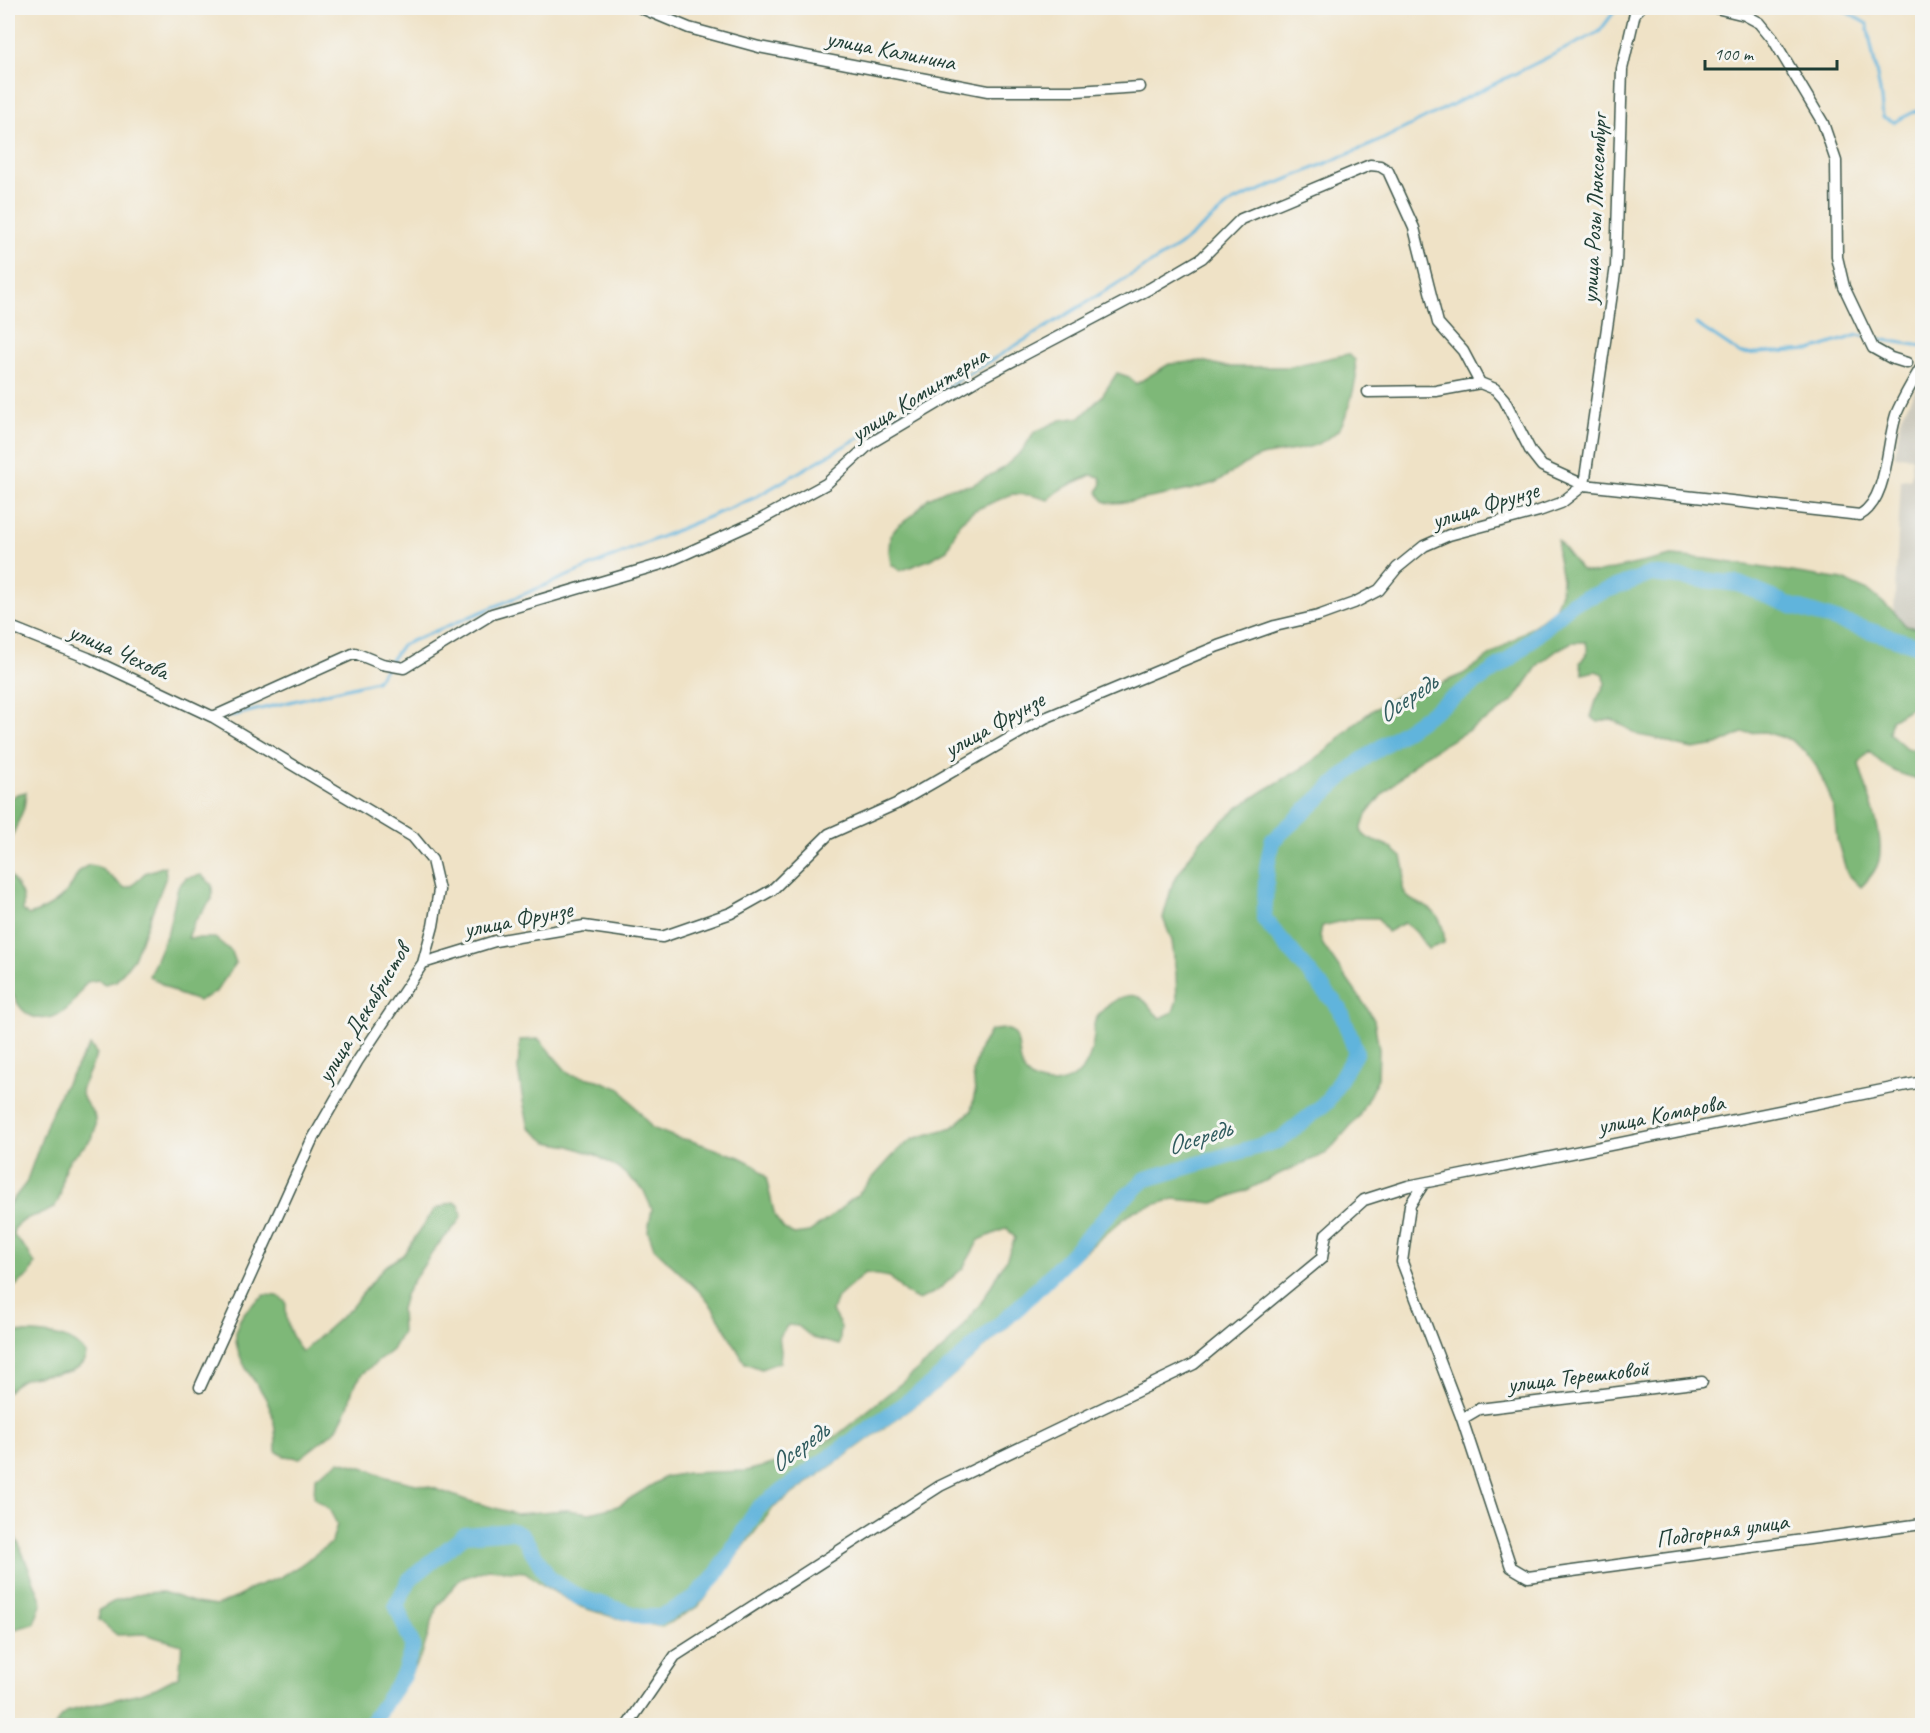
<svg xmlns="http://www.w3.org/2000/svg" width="1930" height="1733" viewBox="0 0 1930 1733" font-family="Caveat,sans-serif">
  <rect width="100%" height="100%" fill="#f6f6f2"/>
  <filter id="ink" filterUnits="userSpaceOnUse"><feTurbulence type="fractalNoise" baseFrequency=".0167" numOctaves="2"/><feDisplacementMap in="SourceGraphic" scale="12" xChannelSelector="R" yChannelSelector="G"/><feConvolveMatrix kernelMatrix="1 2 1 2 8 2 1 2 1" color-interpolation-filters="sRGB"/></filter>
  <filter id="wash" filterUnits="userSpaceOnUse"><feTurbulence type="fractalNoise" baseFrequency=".008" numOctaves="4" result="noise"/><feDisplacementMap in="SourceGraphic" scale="24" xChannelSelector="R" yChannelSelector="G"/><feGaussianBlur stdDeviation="1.35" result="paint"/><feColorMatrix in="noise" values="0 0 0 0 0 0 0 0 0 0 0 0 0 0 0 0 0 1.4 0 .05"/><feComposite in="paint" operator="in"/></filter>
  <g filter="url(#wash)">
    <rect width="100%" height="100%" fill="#efe2c6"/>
    <!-- industrial -->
    <path fill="#c7c5b8" d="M 1922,379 L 1922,629 L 1906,626 L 1894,612 L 1901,480 L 1911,478 L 1912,457 L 1895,456 L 1901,418 L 1917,386 Z"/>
    <!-- forest -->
    <path fill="#7eb878" stroke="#4e7a56" stroke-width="1.5" d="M 1348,354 L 1355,360 C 1355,366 1356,372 1356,378 C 1354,389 1346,422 1338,430 C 1317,452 1289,449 1262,456 C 1244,461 1231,476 1214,483 C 1200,488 1118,507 1106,502 C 1102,501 1100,496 1098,492 L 1102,483 L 1100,477 L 1091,475 L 1061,489 L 1048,500 L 1031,495 L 1012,494 L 975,510 L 960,522 L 947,550 L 931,559 L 900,571 L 891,564 L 889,551 L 890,536 L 897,527 L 914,514 L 928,498 L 950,488 L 972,485 L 1002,469 L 1022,451 L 1034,432 L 1061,420 L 1081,417 L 1102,396 L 1117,373 L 1129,377 L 1136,384 L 1169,364 L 1202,361 L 1227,367 L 1288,367 Z
      M 1558,541 L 1581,570 L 1595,573 L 1672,556 L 1707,559 L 1843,580 L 1870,592 L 1894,612 L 1906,626 L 1922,629 L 1922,701 L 1891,720 L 1889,733 L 1906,748 L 1922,751 L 1922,780 C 1897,774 1887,770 1869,751 L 1859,764 C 1866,790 1885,834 1879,860 C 1877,870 1868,880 1861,887 L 1847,873 L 1837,840 L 1834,810 L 1828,791 L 1816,766 L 1805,751 L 1791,740 L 1765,732 L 1742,733 L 1717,745 L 1693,749 L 1675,745 L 1659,739 L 1638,735 L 1612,719 L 1598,722 L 1591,717 L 1596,701 L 1605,684 L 1604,674 L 1595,671 L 1583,674 L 1580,663 L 1588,651 L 1586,642 L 1572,642 L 1559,649 L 1539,664 L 1515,699 L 1495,715 L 1422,757 L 1381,796 L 1366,815 L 1361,831 C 1367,841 1377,841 1386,845 C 1392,848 1397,853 1402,857 C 1403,862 1405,868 1405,872 C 1404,881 1400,886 1406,895 C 1411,902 1419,903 1426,907 C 1440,913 1445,930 1444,943 L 1428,949 L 1416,932 L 1404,923 L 1387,932 L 1378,918 L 1356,918 L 1322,926 L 1320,936 L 1323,945 L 1367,1008 L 1374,1020 L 1379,1049 L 1378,1078 L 1359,1116 L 1327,1153 L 1281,1173 L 1247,1190 L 1214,1203 L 1174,1199 L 1133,1211 L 1081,1255 L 1013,1322 L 938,1389 L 773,1508 L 698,1607 L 662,1627 L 613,1617 L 581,1607 L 546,1587 L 525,1572 L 488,1569 L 460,1579 L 437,1607 L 422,1654 L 400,1693 L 377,1725 L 55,1725 L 66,1712 L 140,1693 L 156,1688 L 179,1676 L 182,1645 L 144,1634 L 117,1635 L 99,1620 L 99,1610 L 113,1602 L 142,1593 L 163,1592 L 196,1603 L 216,1606 L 240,1596 L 251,1588 L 281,1577 L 299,1566 L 332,1542 L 337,1524 L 329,1509 L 314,1498 L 315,1478 L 340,1461 L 365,1468 L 386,1477 L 433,1488 L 466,1500 L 516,1514 L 566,1510 L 590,1513 L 618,1506 L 665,1477 L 687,1473 L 746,1471 L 796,1458 L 836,1436 L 946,1347 L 981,1303 L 1006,1260 L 1015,1238 L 1007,1228 L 979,1240 L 963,1268 L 937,1291 L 919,1300 L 905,1293 L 890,1277 L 865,1273 L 836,1299 L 832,1311 L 841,1327 L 839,1345 L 813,1338 L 798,1326 L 788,1325 L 779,1336 L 781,1351 L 780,1362 L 761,1369 L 745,1363 L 713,1308 L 701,1293 L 654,1248 L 648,1231 L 652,1209 L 643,1189 L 618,1168 L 596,1155 L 570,1146 L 547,1142 L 529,1127 L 523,1101 L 518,1069 L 520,1040 L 539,1039 L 569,1074 L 598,1080 L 621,1089 L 652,1128 L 677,1138 L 689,1140 L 739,1157 L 755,1165 L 766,1177 L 775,1217 L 784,1229 L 794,1234 L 809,1232 L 828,1219 L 858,1194 L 898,1150 L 913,1139 L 953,1127 L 971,1111 L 975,1092 L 973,1072 L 979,1050 L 990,1031 C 1037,1019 1004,1068 1036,1081 C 1041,1083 1049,1084 1054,1084 C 1082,1080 1091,1063 1094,1036 C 1094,1031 1093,1023 1096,1019 C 1104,1006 1127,988 1142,999 C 1150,1004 1151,1012 1161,1018 L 1173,1012 L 1177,1000 L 1176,974 L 1172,941 L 1163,918 L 1173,882 L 1200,841 L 1240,806 L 1265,790 L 1301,769 L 1326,751 L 1354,724 L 1373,710 L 1405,692 L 1430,688 L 1463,674 L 1536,624 L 1555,609 L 1561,592 L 1562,579 L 1557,553 Z
      M 26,792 L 24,808 L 8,846 L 8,801 L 17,794 Z
      M 89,865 C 104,866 112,880 125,888 L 132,886 L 145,873 L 165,866 L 166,877 L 134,958 L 116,981 L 105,984 L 98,980 L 87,982 C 80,990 75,1002 67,1009 C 55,1019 36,1023 24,1011 C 17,1005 14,995 8,988 L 8,872 C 17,888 25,891 23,911 L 29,915 C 45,910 61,901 71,886 C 78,875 76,871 89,865 Z
      M 201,875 L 212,885 L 212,899 L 194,922 L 188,938 L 215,938 L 232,952 L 236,963 L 215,993 L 198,1001 L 178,994 L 149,976 L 168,931 L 178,887 L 186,878 Z
      M 90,1045 L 97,1054 L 81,1090 C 82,1094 83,1099 86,1103 C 88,1107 92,1110 94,1114 C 102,1146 74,1146 65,1168 C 60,1181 64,1196 54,1207 C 47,1214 37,1214 28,1218 C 23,1220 18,1225 14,1229 L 13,1235 L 27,1250 L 35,1264 L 30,1274 L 8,1292 L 8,1206 L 26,1183 L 48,1121 L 61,1091 Z
      M 453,1202 L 459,1205 L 462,1215 L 457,1224 L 436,1247 L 413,1281 L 405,1295 L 401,1309 L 402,1332 L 392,1350 L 362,1374 L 353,1388 L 348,1407 L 336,1430 L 300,1458 L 284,1456 L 276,1451 C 276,1434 275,1417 267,1401 C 262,1390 253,1380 247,1370 C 227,1337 234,1315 265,1295 L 278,1296 L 286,1302 C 285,1323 290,1335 302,1352 L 350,1309 L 384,1267 L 403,1255 L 434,1210 Z
      M 13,1332 C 38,1334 70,1331 86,1354 C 84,1378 45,1372 27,1378 C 20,1380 13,1386 8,1392 L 8,1333 Z
      M 8,1526 L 19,1544 L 42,1602 L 34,1624 L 8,1631 Z"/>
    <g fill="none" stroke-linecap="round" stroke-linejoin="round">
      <!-- stream -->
      <path stroke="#60b4dc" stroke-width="3" d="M 1840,8 L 1867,24 L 1880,91 L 1883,117 L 1894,122 L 1922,108
        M 1696,324 L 1741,354 L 1811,350 L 1858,335 L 1863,336
        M 1872,338 L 1922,346
        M 389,663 L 402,645 L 754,498 L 959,380 L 1179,246 L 1232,202 L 1375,143 L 1599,32 L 1617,8
        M 227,717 L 376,681 L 386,668"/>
      <!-- river -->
      <path stroke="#60b4dc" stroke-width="16" d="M 369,1726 L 403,1676 L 413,1646 L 396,1605 L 410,1579 L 465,1535 L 512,1531 L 523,1536 L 549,1578 L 578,1597 L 642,1617 L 660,1617 L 692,1600 L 716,1575 L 758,1508 L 932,1384 L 1020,1306 L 1067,1259 L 1120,1202 L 1146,1179 L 1280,1140 L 1327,1102 L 1356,1052 L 1340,1009 L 1264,919 L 1267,867 L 1272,841 L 1359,762 L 1510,659 L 1572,603 L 1651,574 L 1739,584 L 1794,607 L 1922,647"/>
    </g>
  </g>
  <g filter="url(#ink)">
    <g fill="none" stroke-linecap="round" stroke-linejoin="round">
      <!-- street casing -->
      <g stroke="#3e564a" stroke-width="13">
        <path id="street" d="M 641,8 L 689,28 L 759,47 L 988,91 L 1077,91 L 1140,87
          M 1716,8 L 1745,15 L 1760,23 L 1773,39 L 1823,123 L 1836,161 L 1837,257 L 1844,287 L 1873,348 L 1891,358 L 1907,363
          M 1368,392 L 1436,391 L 1480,383 L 1495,389 L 1504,399 L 1531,452 L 1542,466 L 1584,485 L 1860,515 C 1889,498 1886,442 1897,412 C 1904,396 1913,381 1922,366
          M 1584,485 L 1616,266 L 1622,69 L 1635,13 L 1640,8
          M 8,626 L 88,658 L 213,717 L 413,837 L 432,860 L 439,890 L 433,926 L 423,963 L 357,1062 L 311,1142 L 200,1387
          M 213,717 L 355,653 L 382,664 L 404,668 L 492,614 L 665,563 L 756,522 L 826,484 L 871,443 L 982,377 L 1149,289 L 1202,258 L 1241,219 L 1370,165 L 1380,166 L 1388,171 L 1414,228 L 1438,323 L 1463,351 L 1480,383
          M 423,963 L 495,941 L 584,926 L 662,937 L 731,913 L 772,890 L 829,834 L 896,804 L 1045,718 L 1218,646 L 1275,626 L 1318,616 L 1354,603 L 1379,590 L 1397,568 L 1424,546 L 1449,535 L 1539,511 L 1561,503 L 1584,485
          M 1424,1183 L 1410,1205 L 1402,1262 L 1462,1419 L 1511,1567 L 1528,1577 L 1922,1524
          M 1462,1419 L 1479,1409 L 1702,1382
          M 627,1726 L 675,1656 L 940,1486 L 1194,1364 L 1322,1258 L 1326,1234 L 1364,1200 L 1408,1186 L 1922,1082"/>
      </g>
      <!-- street -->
      <use href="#street" stroke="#fff" stroke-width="10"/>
    </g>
  </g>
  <g text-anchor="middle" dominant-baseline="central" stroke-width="6" stroke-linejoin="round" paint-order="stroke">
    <!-- street labels -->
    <g font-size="24" fill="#1f3d34" stroke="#f6f6f2">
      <text transform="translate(891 50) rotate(11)">улица Калинина</text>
      <text transform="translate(1594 209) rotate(-87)">улица Розы Люксембург</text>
      <text transform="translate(919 394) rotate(-32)">улица Коминтерна</text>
      <text transform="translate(1485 505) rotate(-17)">улица Фрунзе</text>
      <text transform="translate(119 651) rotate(24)">улица Чехова</text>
      <text transform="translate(994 724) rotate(-29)">улица Фрунзе</text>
      <text transform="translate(518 919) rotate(-11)">улица Фрунзе</text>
      <text transform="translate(363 1013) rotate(-59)">улица Декабристов</text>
      <text transform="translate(1661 1114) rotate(-11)">улица Комарова</text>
      <text transform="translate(1578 1376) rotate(-7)">улица Терешковой</text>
      <text transform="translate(1722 1530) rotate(-8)">Подгорная улица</text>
    </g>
    <!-- water labels -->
    <g font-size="26" font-style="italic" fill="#2f5b5e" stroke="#f6f6f2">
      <text transform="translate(1407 698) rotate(-34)">Осередь</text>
      <text transform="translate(1199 1137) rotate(-17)">Осередь</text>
      <text transform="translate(799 1447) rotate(-36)">Осередь</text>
    </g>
  </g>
  <!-- margin -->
  <rect width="1930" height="1733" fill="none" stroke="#f6f6f2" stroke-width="30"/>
  <!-- scale -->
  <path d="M1705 60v9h132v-9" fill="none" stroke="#1f3d34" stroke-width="3"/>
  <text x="1714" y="60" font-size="18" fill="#1f3d34" stroke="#f6f6f2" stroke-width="4.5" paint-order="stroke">100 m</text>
</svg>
